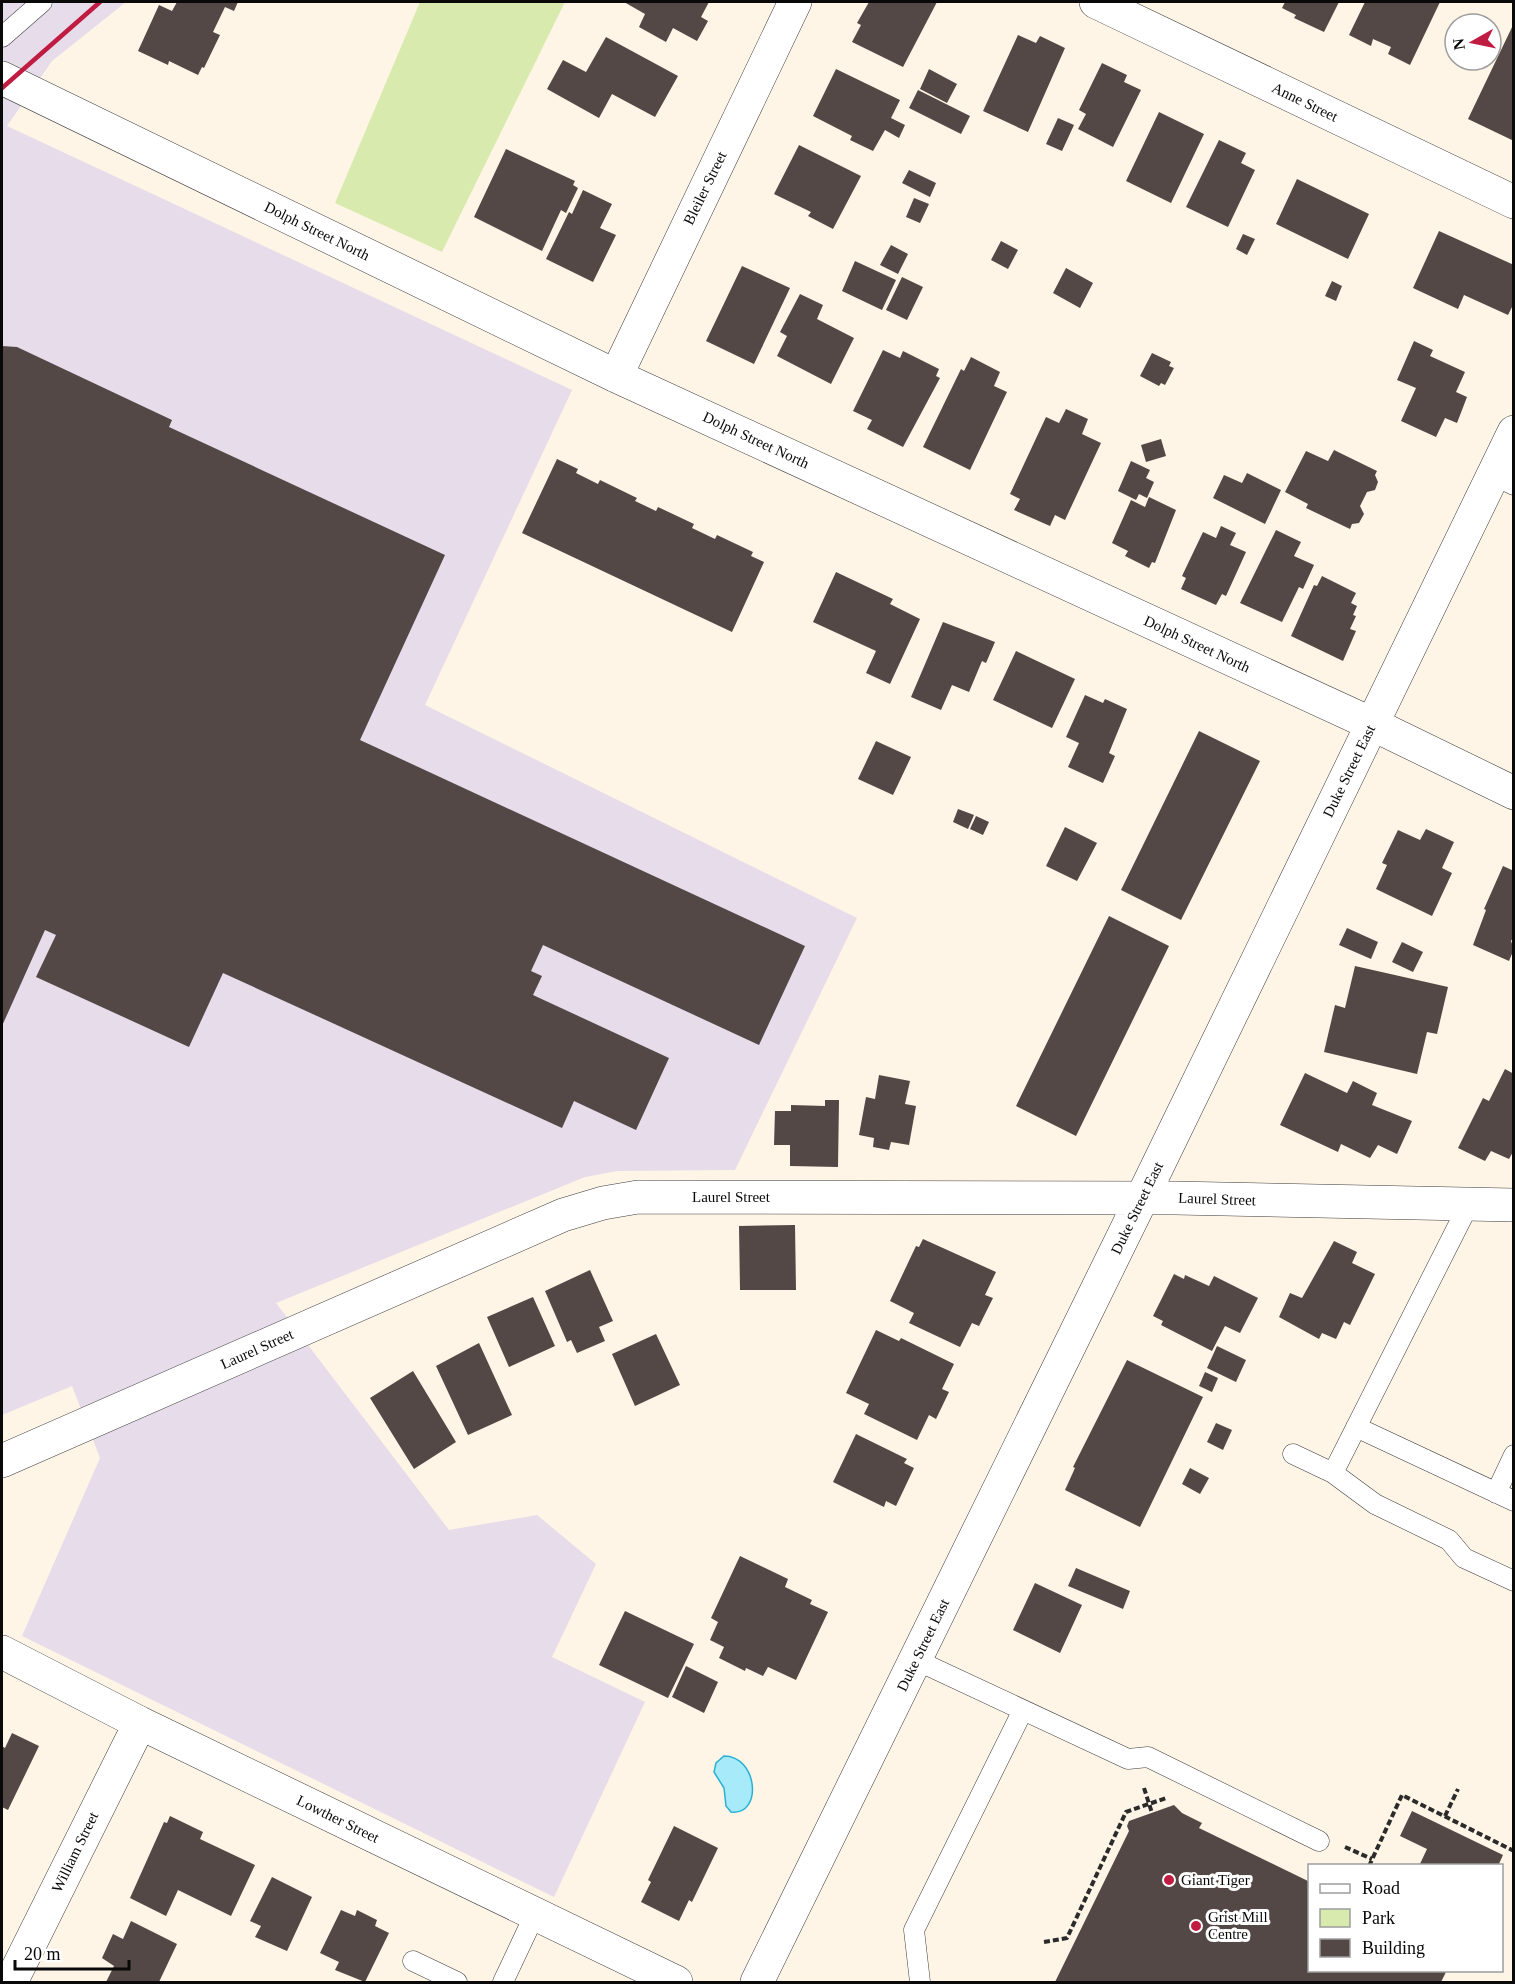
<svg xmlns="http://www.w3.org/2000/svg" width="1515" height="1984" viewBox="0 0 1515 1984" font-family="Georgia,serif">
  <rect width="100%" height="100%" fill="#fff5e6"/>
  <!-- industrial -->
  <path fill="#e6dcea" d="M 2,2 L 126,2 L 52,61 L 7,126 L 572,390 L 425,705 L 857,918 L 735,1170 L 617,1171 L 585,1177 L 276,1303 L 449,1530 L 537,1515 L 596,1564 L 552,1657 L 645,1702 L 554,1897 L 22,1636 L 100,1458 L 72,1386 L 2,1415 Z"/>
  <!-- green -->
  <path fill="#d9eaaf" d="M 420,2 L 565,2 L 442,252 L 335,203 Z"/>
  <!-- water -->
  <path fill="#a7eafa" stroke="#2bb0d4" stroke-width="1.5" d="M 724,1756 C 758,1756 763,1816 731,1812 L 726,1806 L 724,1788 L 714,1772 L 716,1763 Z"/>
  <!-- building -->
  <path fill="#534845" d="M 177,2 L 238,2 L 234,11 L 225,7 L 213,32 L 220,35 L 204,68 L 202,67 L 198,75 L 169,61 L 168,65 L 138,51 L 159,5 L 172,11 Z
    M 624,2 L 709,2 L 701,17 L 708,21 L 697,41 L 673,28 L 666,42 L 639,27 L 645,14 Z
    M 869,2 L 937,2 L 903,67 L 852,42 L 861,25 L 857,23 Z
    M 1285,2 L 1339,2 L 1324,32 L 1294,18 L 1296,15 L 1282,8 Z
    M 1365,2 L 1440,2 L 1410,65 L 1388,54 L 1391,47 L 1373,39 L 1371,46 L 1349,35 Z
    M 1514,23 L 1514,141 L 1468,119 Z
    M 1018,35 L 1036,43 L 1040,36 L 1065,48 L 1028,132 L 983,111 Z
    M 606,37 L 678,76 L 655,117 L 612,94 L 599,118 L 547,89 L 563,60 L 586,72 Z
    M 1102,63 L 1127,75 L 1124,82 L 1141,90 L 1113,147 L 1078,129 L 1086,114 L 1079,110 Z
    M 836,69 L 900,100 L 891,118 L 905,125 L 899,138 L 885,130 L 873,151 L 850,140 L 852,136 L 813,116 Z
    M 929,69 L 957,84 L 947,103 L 920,89 Z
    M 918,90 L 970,116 L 961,134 L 909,108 Z
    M 1159,112 L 1204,134 L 1171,203 L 1126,181 Z
    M 1058,118 L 1074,125 L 1062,151 L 1046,144 Z
    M 1219,140 L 1246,153 L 1241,163 L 1255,170 L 1228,227 L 1186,207 Z
    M 799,145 L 861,176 L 833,229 L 808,216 L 811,212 L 774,194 Z
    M 506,149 L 575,181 L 573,185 L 578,188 L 566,213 L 561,210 L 542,251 L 474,217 Z
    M 909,170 L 936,183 L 930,197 L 902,183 Z
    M 1297,179 L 1369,214 L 1348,259 L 1276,224 Z
    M 583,190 L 612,204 L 600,228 L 616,235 L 593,282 L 546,259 L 569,212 L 572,214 Z
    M 914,198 L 929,204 L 920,223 L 906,217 Z
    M 1439,231 L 1514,265 L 1514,303 L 1508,315 L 1464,295 L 1458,309 L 1413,288 Z
    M 1243,234 L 1255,239 L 1247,255 L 1236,249 Z
    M 1001,241 L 1018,250 L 1008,269 L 991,260 Z
    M 891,245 L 908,254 L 898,274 L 880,265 Z
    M 855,261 L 896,280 L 882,310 L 842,291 Z
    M 742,266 L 790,288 L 754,364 L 706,341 Z
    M 1066,268 L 1093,283 L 1080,308 L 1053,293 Z
    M 902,277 L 923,287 L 907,320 L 886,310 Z
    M 1332,281 L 1342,286 L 1336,301 L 1325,296 Z
    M 800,294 L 823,305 L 817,319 L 854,338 L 831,384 L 777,356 L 787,336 L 780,332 Z
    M 1414,341 L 1433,350 L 1430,356 L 1465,372 L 1456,392 L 1467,397 L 1457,423 L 1445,418 L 1436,437 L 1401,421 L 1416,388 L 1397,380 Z
    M 2,346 L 17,347 L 172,420 L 169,427 L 445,555 L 360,740 L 805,946 L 759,1045 L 543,945 L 531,971 L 542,976 L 533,995 L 669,1058 L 636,1130 L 574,1101 L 562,1128 L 223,973 L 189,1047 L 36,977 L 56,935 L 45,930 L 2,1026 Z
    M 883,350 L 900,358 L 903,351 L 939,369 L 936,376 L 940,378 L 903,447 L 867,429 L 872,420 L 853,411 Z
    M 1152,353 L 1171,362 L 1169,366 L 1174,368 L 1165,385 L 1161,383 L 1159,386 L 1140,376 Z
    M 971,357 L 1000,372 L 994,386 L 1007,392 L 970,470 L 923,447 L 961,369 L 964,371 Z
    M 1066,409 L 1088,419 L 1082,434 L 1101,443 L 1065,520 L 1055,515 L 1050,526 L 1014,510 L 1020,499 L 1010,494 L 1046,417 L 1059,423 Z
    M 1161,439 L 1166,456 L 1146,462 L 1141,445 Z
    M 1334,450 L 1377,471 L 1375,475 L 1378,482 L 1375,490 L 1367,492 L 1360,506 L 1364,514 L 1359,523 L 1352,524 L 1350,529 L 1306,508 L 1308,504 L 1285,492 L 1306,451 L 1328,461 Z
    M 557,459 L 578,469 L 576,473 L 598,484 L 600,480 L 637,498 L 635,501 L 656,511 L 658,507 L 694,524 L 692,528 L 715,539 L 717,535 L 753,552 L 751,556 L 764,562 L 732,632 L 522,533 Z
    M 1131,461 L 1150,470 L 1146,478 L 1154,482 L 1147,498 L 1139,494 L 1136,500 L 1118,491 Z
    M 1247,473 L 1281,490 L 1265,524 L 1213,498 L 1224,475 L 1242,483 Z
    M 1149,497 L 1176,510 L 1155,563 L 1152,562 L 1149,568 L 1125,556 L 1128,551 L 1112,543 L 1131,500 L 1145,507 Z
    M 1221,526 L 1236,533 L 1230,545 L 1246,552 L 1226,596 L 1222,594 L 1216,605 L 1181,589 L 1186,578 L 1182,576 L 1203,532 L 1216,538 Z
    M 1276,530 L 1301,542 L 1294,556 L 1314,565 L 1303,589 L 1299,587 L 1282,622 L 1240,603 Z
    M 836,572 L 893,599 L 890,604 L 920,619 L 890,684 L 866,673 L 876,651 L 813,622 Z
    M 1322,576 L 1356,593 L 1351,603 L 1357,606 L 1353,615 L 1356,616 L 1350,629 L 1356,631 L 1343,661 L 1291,636 L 1314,585 L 1317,586 Z
    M 943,622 L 995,642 L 986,663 L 982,661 L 969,692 L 952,685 L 941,710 L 911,697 Z
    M 1016,651 L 1075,679 L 1052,728 L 993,700 Z
    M 1085,695 L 1103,703 L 1105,699 L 1127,709 L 1109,753 L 1115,756 L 1103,783 L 1068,767 L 1079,743 L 1066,737 Z
    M 1199,731 L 1260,761 L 1181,920 L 1121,890 Z
    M 876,741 L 911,757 L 893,795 L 858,779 Z
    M 958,809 L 974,815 L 968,829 L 953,822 Z
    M 976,816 L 989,822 L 983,835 L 970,829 Z
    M 1065,827 L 1097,843 L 1077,881 L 1046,866 Z
    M 1426,829 L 1454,842 L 1442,868 L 1452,873 L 1432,916 L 1376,889 L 1387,865 L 1382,863 L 1398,830 L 1420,840 Z
    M 1503,866 L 1514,871 L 1514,936 L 1511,941 L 1514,949 L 1509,961 L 1473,945 L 1486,910 L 1484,909 Z
    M 1109,916 L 1169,946 L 1076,1136 L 1016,1106 Z
    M 1347,928 L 1378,942 L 1371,959 L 1339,945 Z
    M 1402,942 L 1423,952 L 1413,972 L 1392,962 Z
    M 1355,966 L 1448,987 L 1437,1034 L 1427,1032 L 1417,1074 L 1324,1052 L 1335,1005 L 1345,1008 Z
    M 1505,1069 L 1514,1074 L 1514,1150 L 1509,1159 L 1491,1151 L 1485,1161 L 1458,1148 L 1483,1098 L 1489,1101 Z
    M 1305,1073 L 1347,1093 L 1353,1081 L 1377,1093 L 1372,1105 L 1412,1121 L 1397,1154 L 1378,1145 L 1370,1158 L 1341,1144 L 1338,1152 L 1280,1125 Z
    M 879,1075 L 910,1081 L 905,1104 L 916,1106 L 909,1145 L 891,1142 L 889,1150 L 873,1147 L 874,1138 L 859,1135 L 866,1097 L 875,1099 Z
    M 825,1100 L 839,1100 L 838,1167 L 790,1166 L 790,1145 L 774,1145 L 775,1111 L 791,1111 L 791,1105 L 825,1106 Z
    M 795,1225 L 796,1290 L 740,1290 L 739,1226 Z
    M 923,1239 L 996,1272 L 985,1295 L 993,1298 L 979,1326 L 972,1323 L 960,1347 L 909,1323 L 914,1313 L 890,1301 L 916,1246 L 919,1247 Z
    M 1334,1241 L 1357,1252 L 1352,1263 L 1375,1274 L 1350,1325 L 1344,1322 L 1336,1339 L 1322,1333 L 1319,1339 L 1279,1317 L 1290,1293 L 1302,1298 Z
    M 590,1270 L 613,1321 L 599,1327 L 605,1341 L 577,1353 L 571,1340 L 567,1342 L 545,1291 Z
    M 1174,1274 L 1184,1279 L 1185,1275 L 1209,1286 L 1214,1276 L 1258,1298 L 1240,1333 L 1225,1326 L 1212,1351 L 1161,1325 L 1163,1321 L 1153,1316 Z
    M 533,1297 L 555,1346 L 509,1367 L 487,1317 Z
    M 876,1330 L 899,1341 L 901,1338 L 954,1364 L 942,1389 L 949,1392 L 936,1419 L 929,1415 L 917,1440 L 864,1414 L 869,1404 L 846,1393 Z
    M 656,1334 L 680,1385 L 635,1406 L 612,1354 Z
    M 479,1343 L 512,1415 L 468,1435 L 436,1366 Z
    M 1217,1346 L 1246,1360 L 1236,1382 L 1207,1368 Z
    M 1127,1360 L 1203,1397 L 1140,1527 L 1065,1490 L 1075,1468 L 1073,1467 Z
    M 413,1371 L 456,1442 L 414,1469 L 370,1398 Z
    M 1205,1372 L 1218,1378 L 1212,1392 L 1199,1386 Z
    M 1216,1423 L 1232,1430 L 1223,1450 L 1207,1442 Z
    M 856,1434 L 907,1459 L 904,1463 L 914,1468 L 896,1506 L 886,1501 L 884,1507 L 833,1482 Z
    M 1190,1468 L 1209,1478 L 1200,1494 L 1182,1484 Z
    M 740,1556 L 788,1579 L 785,1587 L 812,1600 L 810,1604 L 828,1612 L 796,1680 L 768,1667 L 763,1676 L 746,1668 L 745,1671 L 719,1658 L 724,1647 L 710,1640 L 718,1622 L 711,1618 Z
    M 1076,1568 L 1130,1591 L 1123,1609 L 1068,1586 Z
    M 1035,1583 L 1082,1605 L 1060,1653 L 1013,1630 Z
    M 625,1611 L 694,1644 L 668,1698 L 599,1665 Z
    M 686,1666 L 718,1682 L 704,1713 L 672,1697 Z
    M 12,1733 L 39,1746 L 8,1810 L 2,1807 L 2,1746 L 5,1748 Z
    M 1174,1805 L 1182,1813 L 1202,1823 L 1199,1828 L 1310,1882 L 1310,1970 L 1447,1970 L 1441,1982 L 1055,1982 L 1129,1831 L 1127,1826 L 1129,1821 Z
    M 1412,1811 L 1503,1855 L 1498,1866 L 1419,1866 L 1427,1849 L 1400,1836 Z
    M 170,1816 L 203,1832 L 200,1839 L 255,1865 L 231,1916 L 178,1890 L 166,1916 L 130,1898 L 164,1822 L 167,1823 Z
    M 674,1826 L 718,1848 L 692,1902 L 689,1900 L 679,1921 L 641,1902 L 651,1882 L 648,1880 Z
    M 272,1877 L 312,1897 L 287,1951 L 255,1937 L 261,1926 L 250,1921 Z
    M 341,1910 L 355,1916 L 357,1910 L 377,1920 L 375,1926 L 389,1933 L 365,1982 L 335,1970 L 339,1962 L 320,1953 Z
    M 131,1921 L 177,1944 L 159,1982 L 106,1982 L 114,1966 L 102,1958 L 113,1934 L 123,1939 Z"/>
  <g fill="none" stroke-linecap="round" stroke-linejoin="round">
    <!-- lane casing -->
    <g stroke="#3c3c3c" stroke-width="21">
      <path id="lane" d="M 2,37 L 42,2
        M 1493,475 L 1514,485
        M 1356,1427 L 1514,1501
        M 1293,1454 L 1333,1473 L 1375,1504 L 1449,1540 L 1464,1558 L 1514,1581
        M 1333,1473 L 1469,1204
        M 1496,1493 L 1514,1455
        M 916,1660 L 1128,1759 L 1148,1757 L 1319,1841
        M 413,1961 L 457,1982
        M 503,1982 L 535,1914
        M 920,1982 L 914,1930 L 1023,1710"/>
    </g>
    <!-- street casing -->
    <g stroke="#3c3c3c" stroke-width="34">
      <path id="street" d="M 1096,2 L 1514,202
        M 2,78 L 616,376 L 1372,724 L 1514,793
        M 616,376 L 795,2
        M 2,1461 L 563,1215 L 603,1203 L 638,1197 L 1175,1198 L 1514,1205
        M 2,1652 L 140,1723 L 676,1982
        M 11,1982 L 140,1723
        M 757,1982 L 1142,1198 L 1514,432"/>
    </g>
    <!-- path -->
    <path stroke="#2b2b2b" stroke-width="4" stroke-dasharray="6 3" stroke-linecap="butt" d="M 1144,1788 L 1152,1813
      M 1445,1816 L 1458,1789
      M 1345,1847 L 1372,1859
      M 1369,1866 L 1402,1795 L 1514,1851
      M 1044,1942 L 1067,1938 L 1126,1812 L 1166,1798"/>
    <!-- lane -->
    <use href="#lane" stroke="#fff" stroke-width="20"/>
    <!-- street -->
    <use href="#street" stroke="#fff" stroke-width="33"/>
    <!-- rail -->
    <path stroke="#c01b41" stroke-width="4.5" d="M 2,88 L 100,2"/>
  </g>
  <!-- markers -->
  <g fill="#c01b41" stroke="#fff" stroke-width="2">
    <circle cx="1169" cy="1880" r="6"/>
    <circle cx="1196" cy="1926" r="6"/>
  </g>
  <g text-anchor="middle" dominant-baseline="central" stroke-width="6" stroke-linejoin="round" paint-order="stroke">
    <!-- street labels -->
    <g font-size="15" fill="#090909" stroke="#fff">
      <text transform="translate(1305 102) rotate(26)">Anne Street</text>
      <text transform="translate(705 188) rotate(-64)">Bleiler Street</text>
      <text transform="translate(317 231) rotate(26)">Dolph Street North</text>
      <text transform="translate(756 440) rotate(25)">Dolph Street North</text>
      <text transform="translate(1197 644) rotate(25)">Dolph Street North</text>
      <text transform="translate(1349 771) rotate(-64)">Duke Street East</text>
      <text x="731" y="1197">Laurel Street</text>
      <text transform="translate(1217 1199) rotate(2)">Laurel Street</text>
      <text transform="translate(1137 1208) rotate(-64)">Duke Street East</text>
      <text transform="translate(257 1349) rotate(-24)">Laurel Street</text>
      <text transform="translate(923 1645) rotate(-64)">Duke Street East</text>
      <text transform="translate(338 1819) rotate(26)">Lowther Street</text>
      <text transform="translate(75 1852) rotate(-64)">William Street</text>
    </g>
    <!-- poi labels -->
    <g font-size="15" fill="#090909" stroke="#fff" text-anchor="start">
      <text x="1181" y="1880">Giant Tiger</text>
      <text x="1208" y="1917">Grist Mill<tspan x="1208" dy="17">Centre</tspan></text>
    </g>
  </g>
  <!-- border -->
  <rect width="1515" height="1984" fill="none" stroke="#090909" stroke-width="6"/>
  <!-- legend -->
  <rect x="1308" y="1864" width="195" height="108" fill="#ffffff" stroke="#9d9d9d" stroke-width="1.5"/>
  <rect x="1320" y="1884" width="30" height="9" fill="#ffffff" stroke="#9d9d9d" stroke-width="1.5"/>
  <text x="1362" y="1894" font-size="18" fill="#090909">Road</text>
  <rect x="1320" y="1909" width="30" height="18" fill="#d9eaaf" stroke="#9d9d9d" stroke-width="1.5"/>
  <text x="1362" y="1924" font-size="18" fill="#090909">Park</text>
  <rect x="1320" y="1939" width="30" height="18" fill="#534845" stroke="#9d9d9d" stroke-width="1.5"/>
  <text x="1362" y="1954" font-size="18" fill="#090909">Building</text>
  <!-- north arrow -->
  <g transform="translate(1473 42) rotate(261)"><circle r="28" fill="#ffffff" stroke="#9d9d9d" stroke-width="1.5"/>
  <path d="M0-4.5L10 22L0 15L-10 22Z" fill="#c01b41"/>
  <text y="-9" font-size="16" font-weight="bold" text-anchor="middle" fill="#090909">N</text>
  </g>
  <!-- scale -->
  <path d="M15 1960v9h114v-9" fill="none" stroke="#090909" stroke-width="3"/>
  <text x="24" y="1960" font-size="18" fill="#090909" stroke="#ffffff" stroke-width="4.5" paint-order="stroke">20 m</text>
</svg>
